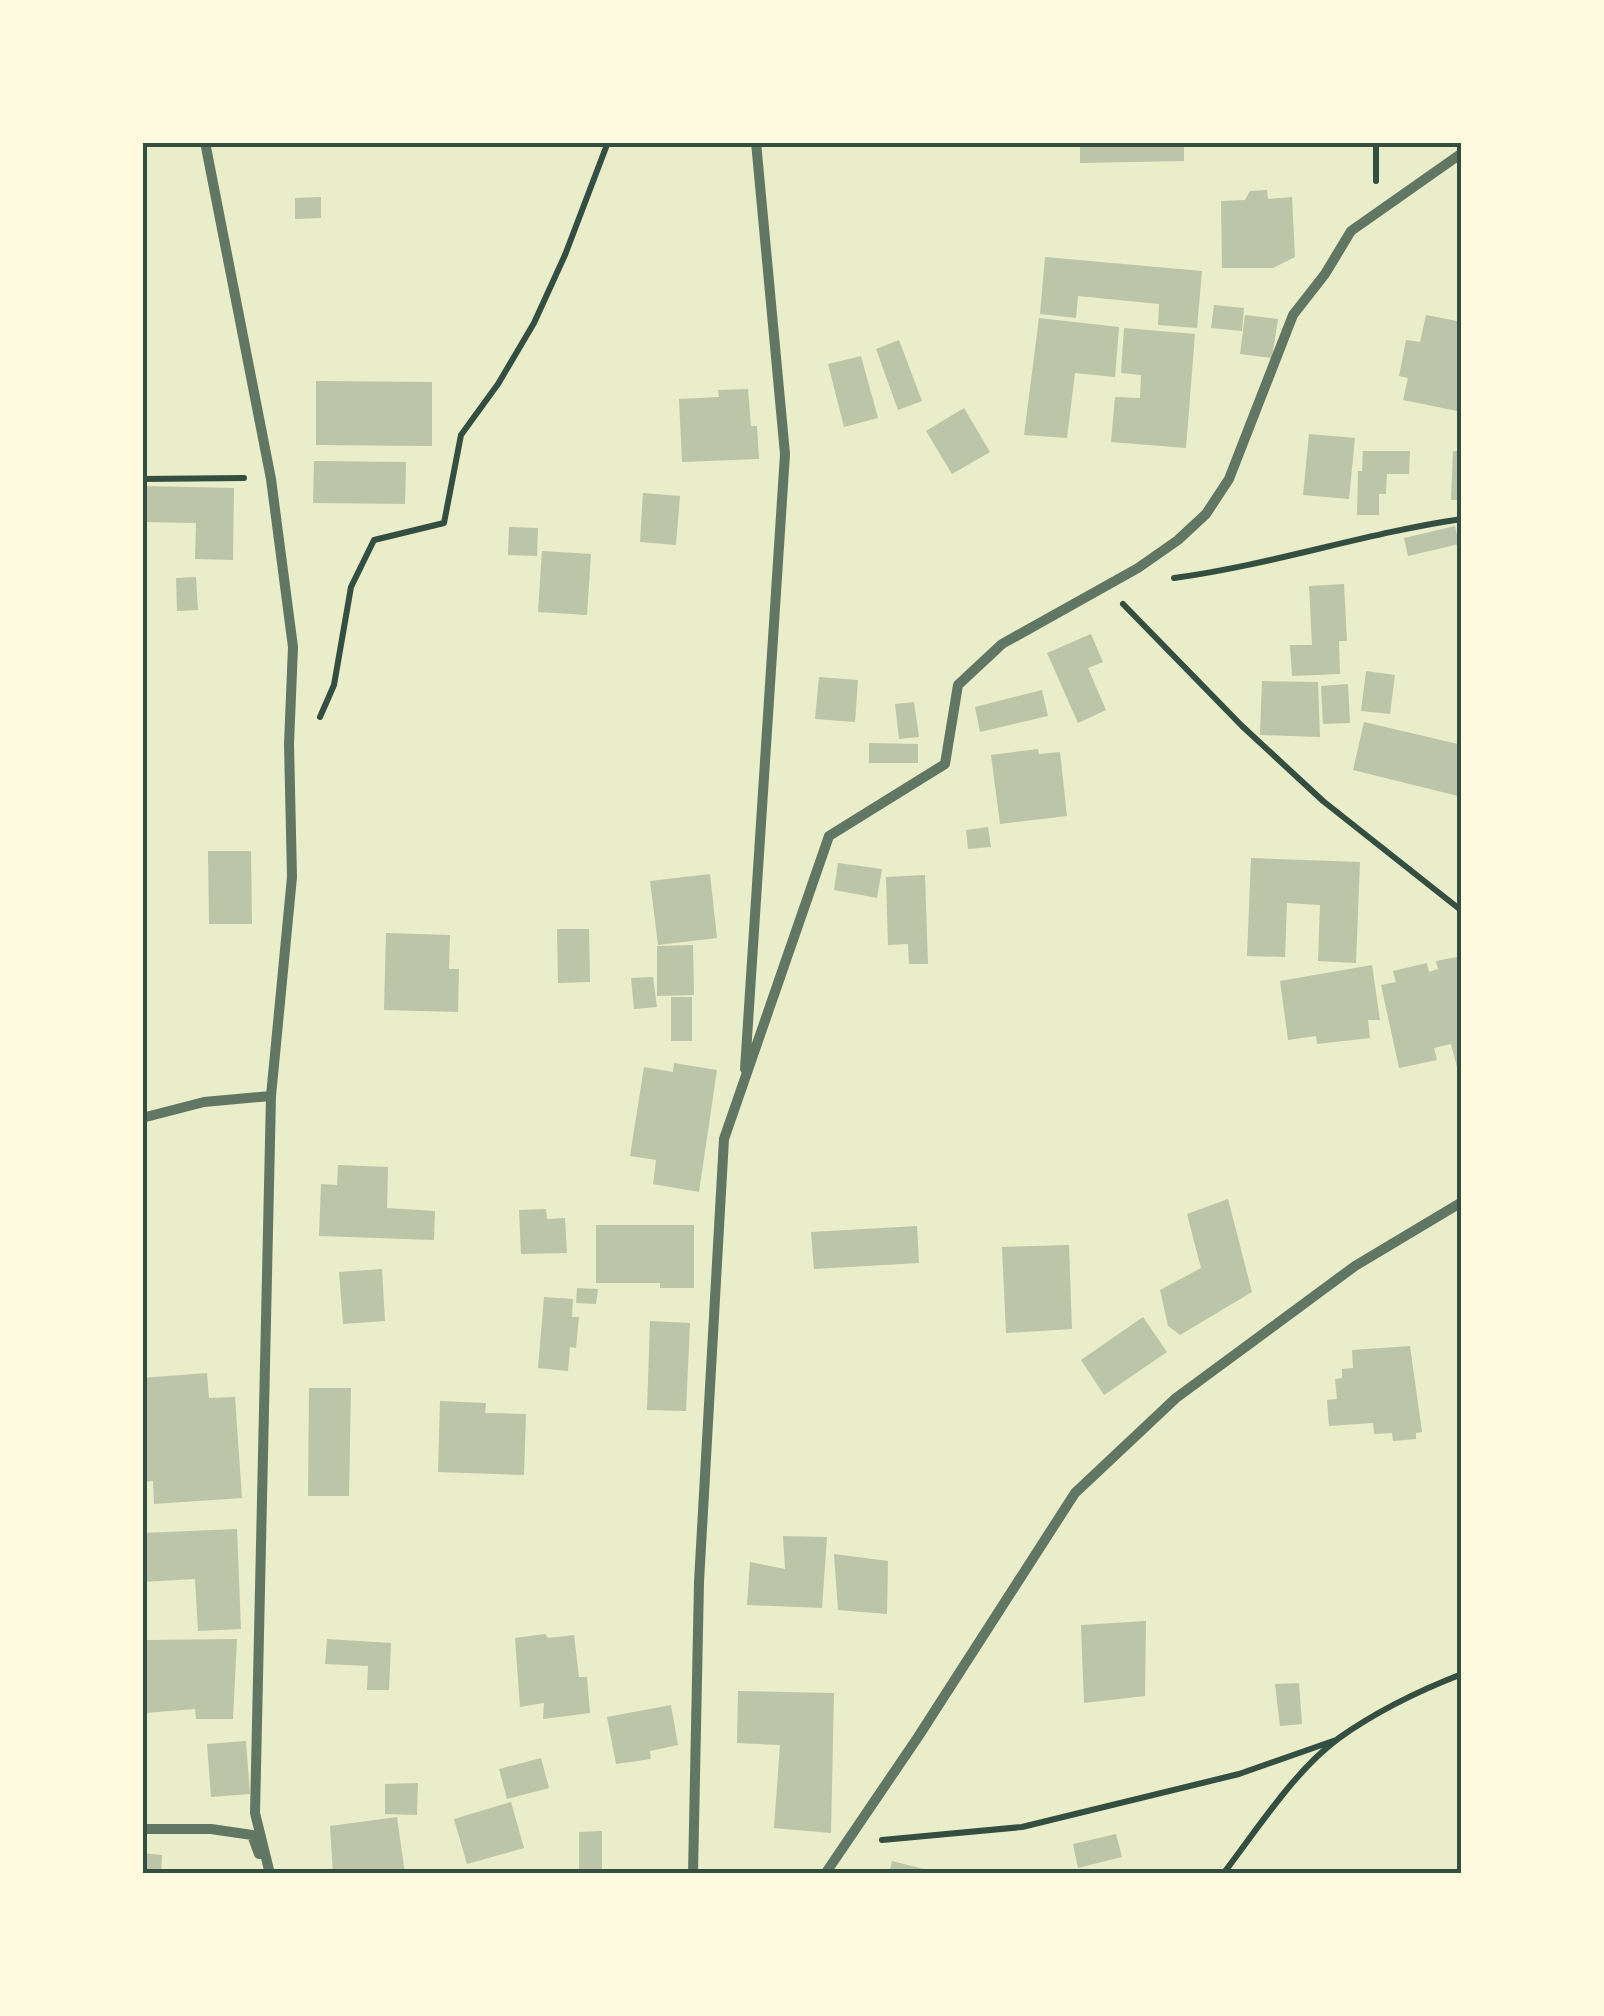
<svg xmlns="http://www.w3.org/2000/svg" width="1604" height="2016" viewBox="0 0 1604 2016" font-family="'Public Sans',sans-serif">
  <rect width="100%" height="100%" fill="#e9edc9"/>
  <!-- building -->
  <path fill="#bcc5a7" d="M 1080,142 L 1184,142 L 1184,161 L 1080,163 Z
    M 1267,190 L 1268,199 L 1292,197 L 1295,257 L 1273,268 L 1222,268 L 1221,201 L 1245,200 L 1250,191 Z
    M 321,197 L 321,218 L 295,219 L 295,198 Z
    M 1045,257 L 1202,271 L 1197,328 L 1158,325 L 1159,304 L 1078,296 L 1076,318 L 1040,314 Z
    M 1214,305 L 1244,308 L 1242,331 L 1211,328 Z
    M 1245,315 L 1278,319 L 1272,358 L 1240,354 Z
    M 1426,315 L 1462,322 L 1462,412 L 1403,400 L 1408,378 L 1399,376 L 1406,340 L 1420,342 Z
    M 1039,318 L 1119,327 L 1115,377 L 1075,373 L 1067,438 L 1024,435 Z
    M 1124,328 L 1195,334 L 1186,448 L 1111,442 L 1115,397 L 1140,398 L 1141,375 L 1121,373 Z
    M 899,340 L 922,401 L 898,410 L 876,349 Z
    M 861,356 L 878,418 L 844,427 L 828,364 Z
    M 316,381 L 432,382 L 432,446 L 316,445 Z
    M 748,389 L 751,426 L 757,426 L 759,459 L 682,462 L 679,399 L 719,397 L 718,390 Z
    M 964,408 L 990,452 L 952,474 L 926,431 Z
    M 1309,434 L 1355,438 L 1349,499 L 1303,495 Z
    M 1363,451 L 1410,451 L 1409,474 L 1387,474 L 1386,494 L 1379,494 L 1379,515 L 1357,515 L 1358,471 L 1362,471 Z
    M 1453,451 L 1462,451 L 1462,500 L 1451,500 Z
    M 314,461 L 406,462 L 405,504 L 313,503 Z
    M 142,486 L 234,488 L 233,560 L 195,559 L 196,523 L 142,522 Z
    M 643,493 L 680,496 L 676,545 L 640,542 Z
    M 1455,526 L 1459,544 L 1408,556 L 1404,538 Z
    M 509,527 L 538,528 L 537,556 L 508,555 Z
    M 542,551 L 591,554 L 587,615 L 538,612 Z
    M 196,577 L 198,610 L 177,611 L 176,578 Z
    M 1344,584 L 1347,641 L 1339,641 L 1340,674 L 1292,676 L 1290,645 L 1312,645 L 1309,586 Z
    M 1091,634 L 1103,662 L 1088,668 L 1106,710 L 1078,723 L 1047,653 Z
    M 1366,671 L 1395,675 L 1390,714 L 1361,711 Z
    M 819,677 L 858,680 L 855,722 L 815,719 Z
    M 1262,681 L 1318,682 L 1320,737 L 1260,735 Z
    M 1348,684 L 1350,723 L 1323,724 L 1321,686 Z
    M 1042,690 L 1048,716 L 980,732 L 975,707 Z
    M 914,702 L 919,737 L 899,739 L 895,704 Z
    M 1364,722 L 1462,745 L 1462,797 L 1353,770 Z
    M 869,743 L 918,744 L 918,763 L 869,763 Z
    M 1038,749 L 1039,754 L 1060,752 L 1067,816 L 1000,824 L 991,755 Z
    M 988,827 L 991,847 L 968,849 L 966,830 Z
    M 208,851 L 251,851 L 252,924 L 209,924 Z
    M 1251,858 L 1360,862 L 1356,963 L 1318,961 L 1320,905 L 1287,903 L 1285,957 L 1247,956 Z
    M 838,863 L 882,869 L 877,898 L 834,890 Z
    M 710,874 L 717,938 L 658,945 L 650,881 Z
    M 925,875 L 928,964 L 909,964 L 908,944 L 888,945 L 886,877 Z
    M 557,929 L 589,929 L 590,982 L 558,983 Z
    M 386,933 L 450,935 L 449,969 L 459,969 L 458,1012 L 384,1010 Z
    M 693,945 L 694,995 L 657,996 L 657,946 Z
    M 1462,956 L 1462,1066 L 1457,1067 L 1451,1044 L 1434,1048 L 1437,1060 L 1399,1068 L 1381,985 L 1396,982 L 1393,971 L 1427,963 L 1429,972 L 1438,969 L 1436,961 Z
    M 1372,965 L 1380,1020 L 1368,1020 L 1370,1038 L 1317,1044 L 1316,1036 L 1288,1040 L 1280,981 Z
    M 653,977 L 657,1007 L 634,1009 L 631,978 Z
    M 671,997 L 692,997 L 692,1041 L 671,1041 Z
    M 674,1063 L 717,1070 L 699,1192 L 653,1184 L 656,1160 L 630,1156 L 644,1067 L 673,1072 Z
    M 338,1165 L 388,1167 L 387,1208 L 435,1211 L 434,1240 L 319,1236 L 321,1184 L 337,1185 Z
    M 1228,1199 L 1252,1292 L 1180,1335 L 1168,1326 L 1160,1290 L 1201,1268 L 1187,1214 Z
    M 546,1209 L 547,1219 L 565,1218 L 567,1253 L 521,1254 L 519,1210 Z
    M 596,1225 L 694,1225 L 694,1288 L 660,1288 L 660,1283 L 596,1283 Z
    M 917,1226 L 919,1263 L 814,1269 L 811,1232 Z
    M 1069,1245 L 1072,1329 L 1006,1333 L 1002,1247 Z
    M 382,1269 L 385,1321 L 343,1324 L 339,1272 Z
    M 577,1288 L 598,1289 L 596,1304 L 576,1303 Z
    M 544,1297 L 573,1299 L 572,1317 L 579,1317 L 576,1348 L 570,1347 L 568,1371 L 538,1368 Z
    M 1143,1317 L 1167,1352 L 1104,1395 L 1081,1360 Z
    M 650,1321 L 690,1323 L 686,1411 L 647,1410 Z
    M 1410,1346 L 1422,1432 L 1416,1433 L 1416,1439 L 1393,1441 L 1392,1433 L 1374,1434 L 1373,1423 L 1329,1426 L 1327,1400 L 1337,1399 L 1335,1379 L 1342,1378 L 1342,1369 L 1353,1368 L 1352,1350 Z
    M 207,1373 L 209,1398 L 235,1397 L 242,1498 L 154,1504 L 153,1481 L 142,1482 L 142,1378 Z
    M 309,1388 L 351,1388 L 349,1496 L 308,1496 Z
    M 440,1401 L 486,1403 L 485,1413 L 526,1414 L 524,1475 L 438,1472 Z
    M 237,1529 L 241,1629 L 198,1631 L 195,1579 L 142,1582 L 142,1533 Z
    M 783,1536 L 827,1537 L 822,1608 L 747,1605 L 750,1562 L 785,1569 Z
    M 834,1554 L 888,1561 L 887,1614 L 838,1610 Z
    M 1146,1621 L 1145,1696 L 1084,1703 L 1081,1625 Z
    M 545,1634 L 548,1638 L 574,1635 L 579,1677 L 587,1677 L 590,1713 L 543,1719 L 544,1703 L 520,1707 L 515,1638 Z
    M 237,1639 L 233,1719 L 196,1719 L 195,1709 L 145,1713 L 146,1640 Z
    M 327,1639 L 391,1643 L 389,1690 L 367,1690 L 368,1666 L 325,1664 Z
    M 1299,1683 L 1302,1724 L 1280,1726 L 1275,1684 Z
    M 738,1691 L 834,1693 L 831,1833 L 774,1828 L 780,1745 L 737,1743 Z
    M 671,1705 L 678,1745 L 650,1751 L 651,1759 L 616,1764 L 607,1717 Z
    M 246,1741 L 250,1794 L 211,1797 L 207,1744 Z
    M 541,1758 L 549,1788 L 507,1799 L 499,1769 Z
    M 418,1783 L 417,1815 L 385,1814 L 385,1784 Z
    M 511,1802 L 524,1848 L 467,1864 L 454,1819 Z
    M 397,1817 L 405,1874 L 333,1874 L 330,1826 Z
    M 602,1831 L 602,1872 L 579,1872 L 579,1832 Z
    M 1116,1834 L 1122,1857 L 1078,1868 L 1073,1844 Z
    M 142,1853 L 162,1855 L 161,1874 L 142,1874 Z
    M 892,1861 L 936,1872 L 936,1874 L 889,1874 Z"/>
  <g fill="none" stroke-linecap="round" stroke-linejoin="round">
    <!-- path -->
    <path stroke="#344e41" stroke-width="6" d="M 1376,181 L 1376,142
      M 142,479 L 244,478
      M 1174,578 C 1271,565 1365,533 1462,519
      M 1123,604 L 1242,726 L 1323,801 L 1462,911
      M 320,717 L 334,685 L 351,587 L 374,540 L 444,523 L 461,435 L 498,384 L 534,323 L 565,255 L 608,142
      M 882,1840 L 1022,1827 L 1239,1774 L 1336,1740
      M 1223,1874 C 1257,1830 1294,1771 1339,1738 C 1377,1711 1418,1691 1462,1674"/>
    <!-- minor -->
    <path stroke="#617663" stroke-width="10" d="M 205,142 L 271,479 L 293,647 L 289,744 L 292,877 L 271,1096 L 255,1813 L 270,1874
      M 745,1069 L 785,454 L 756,142
      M 142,1118 L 204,1102 L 271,1096
      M 142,1829 L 211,1829 L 252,1835 L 259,1854
      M 693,1874 L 699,1582 L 724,1139 L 829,836 L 945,764 L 958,685 L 1002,644 L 1138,568 L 1178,540 L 1206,514 L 1229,479 L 1293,315 L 1325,274 L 1351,231 L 1462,153
      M 825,1874 L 918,1737 L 1075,1493 L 1176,1398 L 1355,1266 L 1462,1202"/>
  </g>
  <!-- border -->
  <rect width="1604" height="2016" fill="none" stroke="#fefae0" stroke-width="290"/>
  <rect x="145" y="145" width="1314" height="1726" fill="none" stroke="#344e41" stroke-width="4"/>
</svg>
